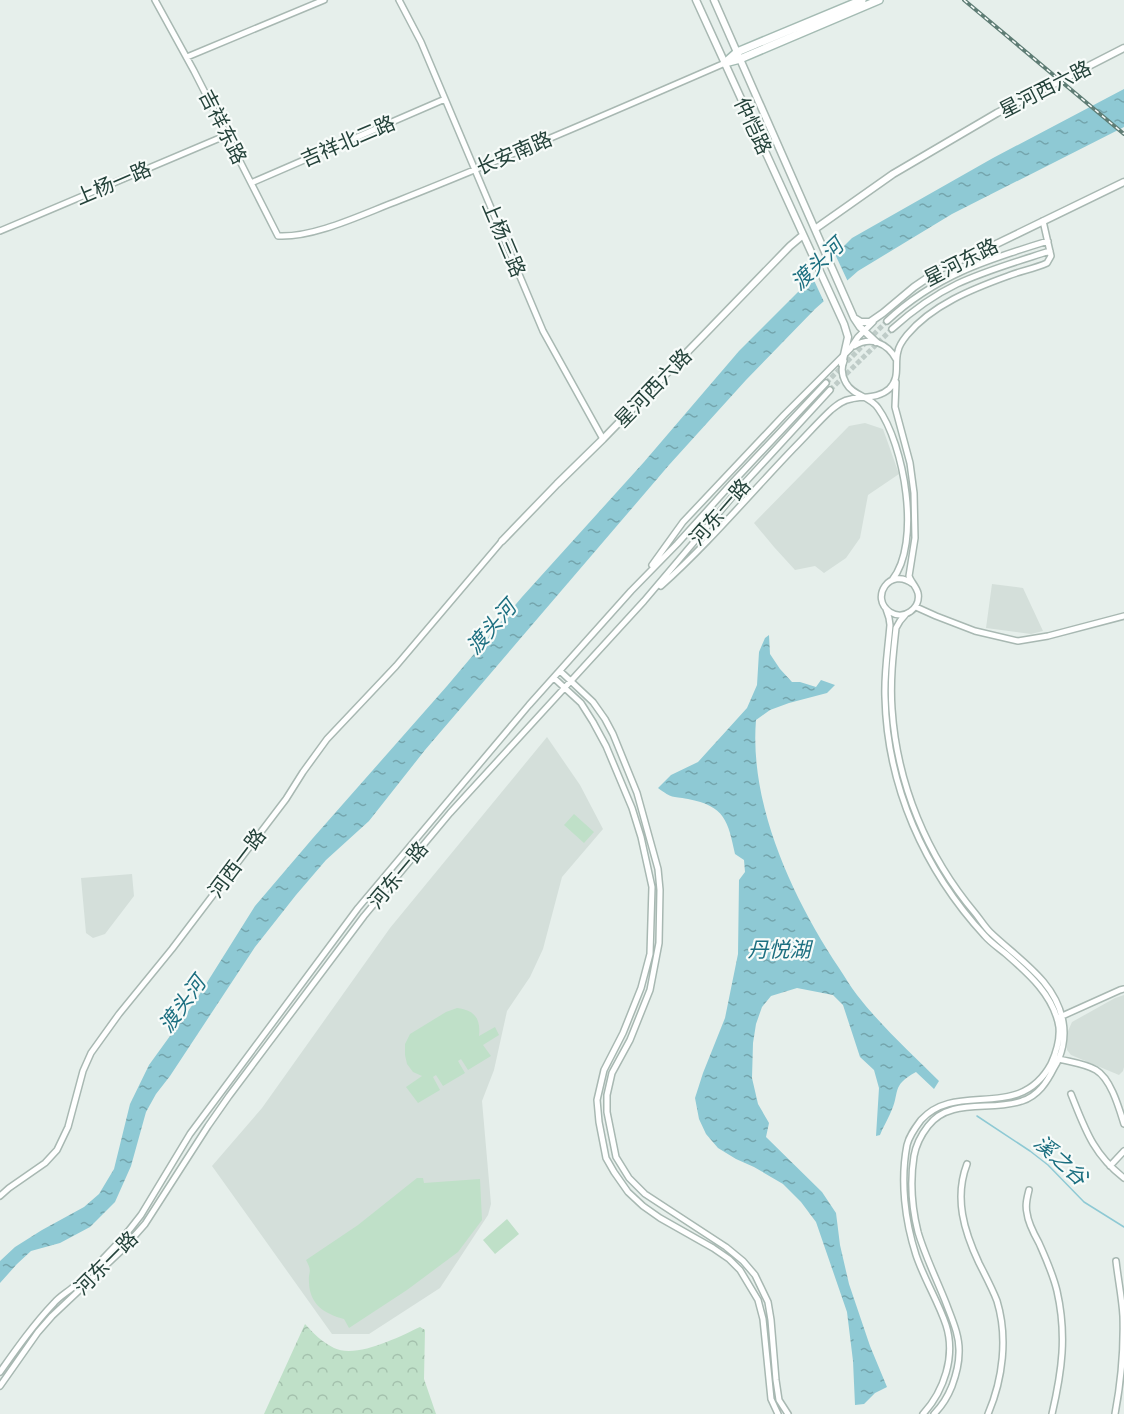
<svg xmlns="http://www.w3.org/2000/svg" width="1124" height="1414" viewBox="0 0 1124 1414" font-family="Raleway,'Noto Sans SC',sans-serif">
  <defs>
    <pattern id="forest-crowns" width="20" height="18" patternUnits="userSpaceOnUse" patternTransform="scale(1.5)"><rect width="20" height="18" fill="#bfe0c8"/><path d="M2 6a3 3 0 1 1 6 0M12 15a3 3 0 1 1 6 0" fill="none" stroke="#a4c1ad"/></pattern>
    <pattern id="water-ripples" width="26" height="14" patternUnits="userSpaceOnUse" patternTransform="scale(1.5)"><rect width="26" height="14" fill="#8ec9d4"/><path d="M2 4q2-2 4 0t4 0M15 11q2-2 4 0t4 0" fill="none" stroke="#74a5ad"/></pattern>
  </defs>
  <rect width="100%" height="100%" fill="#e6efeb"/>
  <!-- built -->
  <path fill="#d4dfda" d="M 865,423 L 883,429 L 899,474 L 868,495 L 860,538 L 846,558 L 824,573 L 815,566 L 795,570 L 774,547 L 754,523 L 849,426 Z
    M 992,584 L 1023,588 L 1043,631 L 1031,634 L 986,628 Z
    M 547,737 L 580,785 L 603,829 L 562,877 L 543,949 L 530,977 L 507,1011 L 494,1070 L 482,1101 L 491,1204 L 488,1215 L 440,1288 L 369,1334 L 332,1334 L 212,1166 L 262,1108 L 390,928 Z
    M 132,874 L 134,896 L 105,934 L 93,938 L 86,933 L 81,878 Z
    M 1124,995 L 1124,1067 L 1123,1071 L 1119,1075 L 1071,1055 L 1067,1050 L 1067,1043 L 1068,1031 L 1072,1022 L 1115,998 Z"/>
  <!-- green -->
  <path fill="#bfe0c8" d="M 574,814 L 594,832 L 584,843 L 564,825 Z
    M 457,1008 C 474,1010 481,1018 479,1036 L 495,1027 L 499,1035 L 483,1045 L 491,1056 L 468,1070 L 461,1059 L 458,1061 L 465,1073 L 443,1086 L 436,1075 L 433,1077 L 440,1090 L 418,1103 L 406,1087 L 422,1076 L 413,1072 L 407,1064 L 405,1055 L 405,1044 L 410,1034 L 446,1012 Z
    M 417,1178 L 423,1178 L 424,1183 L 480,1179 L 482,1220 L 458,1252 L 407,1290 L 349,1328 L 344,1319 C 325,1314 310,1305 309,1283 C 308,1270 313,1273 306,1260 L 358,1225 Z
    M 507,1219 L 519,1234 L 495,1254 L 483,1240 Z"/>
  <!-- forest -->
  <path fill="url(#forest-crowns)" d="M 305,1324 C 313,1333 322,1342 334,1348 C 356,1359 399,1337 420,1327 L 425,1330 L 424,1379 L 436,1414 L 264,1414 Z"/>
  <!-- water -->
  <path fill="url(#water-ripples)" d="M 1124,89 L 1124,127 L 952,214 L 858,271 L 815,309 L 746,380 L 669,465 L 425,750 L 369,821 L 326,860 L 296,895 L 255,947 L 170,1076 L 156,1094 L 146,1112 L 131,1166 L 115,1202 L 90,1227 L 60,1243 L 31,1251 L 17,1264 L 0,1283 L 0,1261 L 15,1247 L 42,1230 L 84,1207 L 99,1194 L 114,1169 L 130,1104 L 149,1065 L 196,1000 L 255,906 L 313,838 L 447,686 L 522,597 L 644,462 L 739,351 L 852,238 L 993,158 Z
    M 769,635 L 770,654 L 780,669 L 792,682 L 800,682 L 816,687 L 821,680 L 835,685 L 827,693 L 789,703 L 770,710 L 756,720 C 749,805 793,899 839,968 C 845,977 850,986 857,995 C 881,1026 911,1053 939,1081 L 934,1089 L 916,1072 C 890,1086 901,1092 890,1114 C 887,1121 883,1127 880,1135 L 876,1136 L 879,1088 L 874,1070 L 860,1057 L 843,1005 L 833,995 L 797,988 L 771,996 L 762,1007 L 756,1024 L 753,1043 L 752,1078 L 758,1104 L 769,1123 L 766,1137 L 822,1192 L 836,1213 L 840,1245 L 849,1284 L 870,1346 L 887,1387 L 875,1393 L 864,1404 L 855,1405 L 853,1361 L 847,1312 L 816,1222 L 801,1202 L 783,1184 L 754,1167 L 736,1159 L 718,1148 L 706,1134 L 699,1119 L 695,1098 L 703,1073 L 725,1018 L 738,954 L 739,880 L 745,872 L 744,860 L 735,854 C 728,821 725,806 688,799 C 671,796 673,799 658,788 L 671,775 L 698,762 L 747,708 L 757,685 L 759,652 L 765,638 Z"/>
  <!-- pier -->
  <path fill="#e6efeb" d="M 834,252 L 849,284 L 825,304 L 811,274 Z"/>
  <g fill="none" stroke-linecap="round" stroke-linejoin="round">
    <!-- stream -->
    <path stroke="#8ec9d4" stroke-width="1.5" d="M 977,1116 L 1030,1151 L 1048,1165 L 1084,1202 L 1124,1227"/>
    <!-- minor-tunnel -->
    <path stroke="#bfccc8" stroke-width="5" stroke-dasharray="5 2.5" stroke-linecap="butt" d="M 826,383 L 887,321
      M 830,390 L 892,329"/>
    <!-- minor casing -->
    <g stroke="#a8b8b2" stroke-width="8">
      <path id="minor" d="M 155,0 L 194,71 L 278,236 C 315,238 365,213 400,200 C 509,157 617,110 725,63
        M 399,0 L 421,42 L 543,331 L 603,439
        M 187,57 L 324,0
        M 251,183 L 445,99
        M 0,231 L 227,135
        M 887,321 C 935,276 986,260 1048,241
        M 892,329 C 912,311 934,295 957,284 C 987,270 1019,261 1050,251
        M 854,346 C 871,336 887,343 896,359
        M 844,361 C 841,368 842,376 846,383 C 853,396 870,396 878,408 C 904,444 922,543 892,580
        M 896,382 L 895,407 L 910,463 L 914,493 L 915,538 L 909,576 C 911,582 916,586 918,593 C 921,608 904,621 890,612 C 869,598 890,566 913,584
        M 652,565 L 683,522 L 784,415 L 850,349 L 858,337 L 873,322
        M 661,586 C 708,544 749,495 793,449 C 806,436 818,422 831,410 C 837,405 843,400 851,399 C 864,396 878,399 889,389 C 901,377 894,364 898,351 C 899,345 903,340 907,335 C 932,305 972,289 1008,276 C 1020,271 1034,269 1047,263 L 1051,256 L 1043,221
        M 916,607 L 936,616 L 975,631 L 1018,641 L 1048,636 L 1124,616
        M 886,609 L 889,618 L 890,625 C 888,649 884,673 885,697 C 887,786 924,870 985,936 C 991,943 999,948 1006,954 C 1029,974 1054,996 1059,1027 C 1060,1038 1056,1053 1051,1064 C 1019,1123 957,1080 921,1120 C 915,1128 909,1136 907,1145 C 900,1181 905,1221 916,1255 C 924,1279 938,1301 946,1325 C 956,1356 944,1391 923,1414
        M 906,614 L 900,621 L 896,628 C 893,655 890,682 892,709 C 897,784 927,856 975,913 C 980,919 984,926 990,932 C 1018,959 1056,981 1063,1022 C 1066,1038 1062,1055 1054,1068 C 1047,1082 1038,1096 1022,1101 C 991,1112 950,1097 928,1126 C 921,1135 916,1145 914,1156 C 910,1181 912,1208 918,1232 C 925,1256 937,1280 946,1303 C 952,1319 960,1336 959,1353 C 959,1365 956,1375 952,1386 C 948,1396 942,1406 934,1414
        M 560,671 L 593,702 L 605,719 L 613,734 L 637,793 L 658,869 L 660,890 L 659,943 L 650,990 L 630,1040 L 612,1073 L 607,1095 L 607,1112 L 616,1157 L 629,1178 L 645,1194 L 726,1247 L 743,1261 L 755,1275 L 768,1302 L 771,1320 L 776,1380 L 779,1400 L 788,1414
        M 554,678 L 581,703 L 593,722 L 606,746 L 632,808 L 641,837 L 652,887 L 650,954 L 641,988 L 623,1033 L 604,1070 L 597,1100 L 599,1122 L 606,1158 L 614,1172 L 628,1192 L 643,1206 L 660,1218 L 713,1248 L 729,1259 L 740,1270 L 758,1300 L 763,1319 L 771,1399 L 778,1414
        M 1060,1017 L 1120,990 L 1124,989
        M 1055,1058 C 1069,1062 1084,1063 1096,1070 C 1111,1079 1119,1108 1124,1124
        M 1071,1094 C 1085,1129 1093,1154 1124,1178
        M 967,1164 C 954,1198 964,1231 979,1263 C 985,1275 992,1288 997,1301 C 1008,1337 1003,1379 988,1414
        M 1110,1166 L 1124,1151
        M 1029,1190 C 1027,1198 1025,1205 1027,1213 C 1028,1223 1034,1234 1039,1243 C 1046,1259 1053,1274 1057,1291 C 1067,1335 1062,1371 1052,1414
        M 0,1196 L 9,1188 L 45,1163 L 57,1150 L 68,1127 L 83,1071 L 91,1053 L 119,1014 L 172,949 L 286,799 L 303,772 L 327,739 L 396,666 L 502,541
        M 0,1372 C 17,1348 34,1324 54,1303 C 59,1297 66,1293 72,1288 C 97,1266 121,1242 141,1215 L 190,1134 L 358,908 L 529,705 L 631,591 L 677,544 L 732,483 L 826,383
        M 0,1386 L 38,1332 L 52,1316 L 122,1250 L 145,1224 L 208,1126 L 229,1096 L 364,916 L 450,813 L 644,601 L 739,489 L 830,390
        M 1115,1414 C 1121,1382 1124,1349 1123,1316 C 1122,1298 1118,1279 1116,1261"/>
    </g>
    <!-- tertiary casing -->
    <g stroke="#a8b8b2" stroke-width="9">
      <path id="tertiary" d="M 696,0 L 844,324 L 848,337 L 842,364
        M 714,0 L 854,318 L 860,327 L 876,342
        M 815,229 L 893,174 L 997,113 L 1124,48
        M 856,319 L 861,322 L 870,322 L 883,313 L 914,287 L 942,268 L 986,249 L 1124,182
        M 502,541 L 557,484 L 603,439 L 790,246 L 803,235"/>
    </g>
    <!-- secondary casing -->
    <g stroke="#a4bbb3" stroke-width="10">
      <path id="secondary" d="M 728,60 L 737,52 L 862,0
        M 725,63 L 740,59 L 879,0"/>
    </g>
    <!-- minor -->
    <use href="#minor" stroke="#fff" stroke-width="5"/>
    <!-- tertiary -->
    <use href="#tertiary" stroke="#fff" stroke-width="6"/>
    <!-- secondary -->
    <use href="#secondary" stroke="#fff" stroke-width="7"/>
    <!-- rail casing -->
    <g stroke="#5f7d75" stroke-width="4">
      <path id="rail" d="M 964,0 L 1124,134"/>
    </g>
    <!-- rail -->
    <use href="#rail" stroke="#f7fbf9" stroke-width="1.5" stroke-dasharray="4.5" stroke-linecap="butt"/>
  </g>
  <g text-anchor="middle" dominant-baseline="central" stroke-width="4.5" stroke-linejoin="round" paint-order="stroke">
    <!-- street labels -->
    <g font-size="20" fill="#24423a" stroke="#f7fbf9">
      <text transform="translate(1045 89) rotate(-27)">星河西六路</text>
      <text transform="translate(753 126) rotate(65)">仲恺路</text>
      <text transform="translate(223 127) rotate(63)">吉祥东路</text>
      <text transform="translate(348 141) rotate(-23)">吉祥北二路</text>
      <text transform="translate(514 153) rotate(-23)">长安南路</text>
      <text transform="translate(113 183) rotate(-23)">上杨一路</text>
      <text transform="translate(504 239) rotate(67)">上杨三路</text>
      <text transform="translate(961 262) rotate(-27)">星河东路</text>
      <text transform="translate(653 388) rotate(-46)">星河西六路</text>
      <text transform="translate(720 512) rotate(-49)">河东一路</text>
      <text transform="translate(237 863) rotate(-53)">河西一路</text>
      <text transform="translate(398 875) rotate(-50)">河东一路</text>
      <text transform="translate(106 1263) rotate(-45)">河东一路</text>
    </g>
    <!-- water labels -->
    <g font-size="21" font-style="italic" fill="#1c6f80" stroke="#f7fbf9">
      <text transform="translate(817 264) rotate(-44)">渡头河</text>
      <text transform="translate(491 627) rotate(-49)">渡头河</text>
      <text x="779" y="949">丹悦湖</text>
      <text transform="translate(182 1004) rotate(-54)">渡头河</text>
      <text transform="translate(1061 1160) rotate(42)">溪之谷</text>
    </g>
  </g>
</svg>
